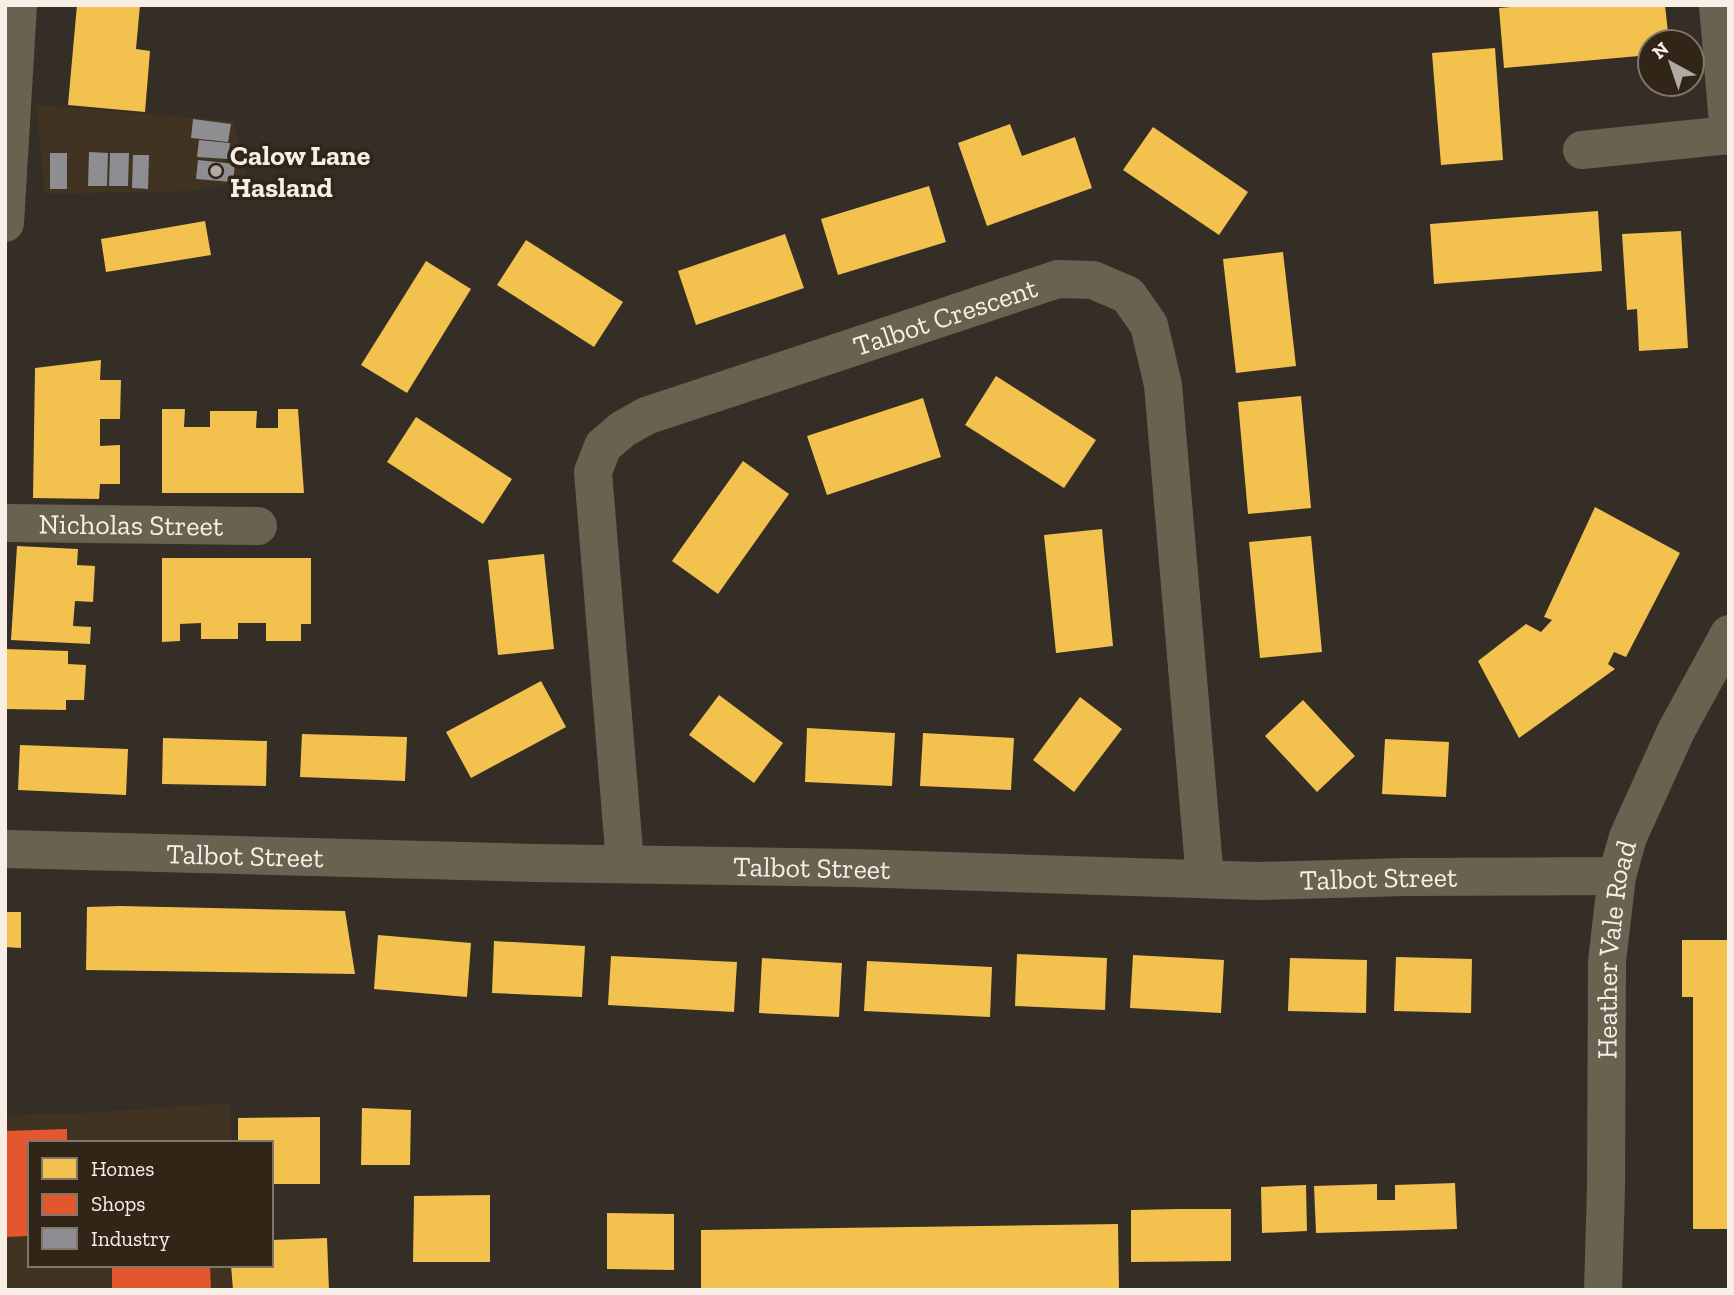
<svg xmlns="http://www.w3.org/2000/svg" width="1734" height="1295" viewBox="0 0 1734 1295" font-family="'Zilla Slab',serif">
  <rect width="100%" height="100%" fill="#342e27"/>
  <!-- built -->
  <path fill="#413321" d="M 36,105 L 234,121 L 247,179 L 195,191 L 45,194 Z
    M 231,1103 L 231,1143 L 30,1143 L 30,1265 L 232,1265 L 232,1290 L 5,1290 L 5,1115 L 66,1114 Z"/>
  <!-- homes -->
  <path fill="#f2c14e" d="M 77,5 L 140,5 L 136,49 L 150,51 L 145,112 L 68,105 Z
    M 1534,5 L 1665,5 L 1669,42 L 1650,42 L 1650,55 L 1504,68 L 1499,8 Z
    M 1495,48 L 1503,160 L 1441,165 L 1432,53 Z
    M 1010,124 L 1022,156 L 1075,137 L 1092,188 L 987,226 L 958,143 Z
    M 1153,127 L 1248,192 L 1219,235 L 1123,170 Z
    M 929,186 L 946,242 L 838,275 L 821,219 Z
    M 1598,211 L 1602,271 L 1434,284 L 1430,224 Z
    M 205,221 L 211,255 L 106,272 L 101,239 Z
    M 1681,231 L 1688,348 L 1639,351 L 1637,309 L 1627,310 L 1622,234 Z
    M 785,234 L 804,288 L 696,325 L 678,271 Z
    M 526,240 L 623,302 L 594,347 L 497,285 Z
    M 1283,252 L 1296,366 L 1236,373 L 1223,259 Z
    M 426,261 L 471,289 L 407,393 L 361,365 Z
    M 101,360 L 100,380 L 121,380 L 120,419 L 100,419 L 100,446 L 120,445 L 120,484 L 100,484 L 99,499 L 33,498 L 35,368 Z
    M 996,376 L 1096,440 L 1064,488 L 965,425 Z
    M 1301,396 L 1311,508 L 1248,514 L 1238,402 Z
    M 923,398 L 941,457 L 827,495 L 807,436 Z
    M 162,409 L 185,409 L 184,427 L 210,427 L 210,411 L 257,411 L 256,428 L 278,428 L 278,409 L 298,409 L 304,493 L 162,493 Z
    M 416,417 L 512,479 L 483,524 L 387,462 Z
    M 743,461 L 789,494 L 718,594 L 672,561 Z
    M 1595,507 L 1680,553 L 1626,657 L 1614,652 L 1608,664 L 1615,669 L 1519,738 L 1478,661 L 1526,624 L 1541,632 L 1552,620 L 1544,617 Z
    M 1102,529 L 1113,646 L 1056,653 L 1044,535 Z
    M 1311,536 L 1322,652 L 1260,658 L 1249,542 Z
    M 17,546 L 78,549 L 77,565 L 95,566 L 93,602 L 75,601 L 73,626 L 91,627 L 90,644 L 11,640 Z
    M 544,554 L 554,649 L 498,655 L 488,560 Z
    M 162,558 L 311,558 L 311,624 L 301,624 L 301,641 L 266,641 L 266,623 L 238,623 L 238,639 L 201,639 L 201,623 L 180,624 L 180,641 L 162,642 Z
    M 5,649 L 68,651 L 68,664 L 86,665 L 84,700 L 66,700 L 66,710 L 5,709 Z
    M 541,681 L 566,727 L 471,778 L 446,732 Z
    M 719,695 L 783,743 L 754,783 L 689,735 Z
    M 1080,697 L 1122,729 L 1074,792 L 1033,760 Z
    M 1303,700 L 1355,756 L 1317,792 L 1265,736 Z
    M 807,728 L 895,733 L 892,786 L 805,782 Z
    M 923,733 L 1014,738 L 1011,790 L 920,786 Z
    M 302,734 L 407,737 L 405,781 L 300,777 Z
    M 163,738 L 267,741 L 266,786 L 162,784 Z
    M 1385,739 L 1449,742 L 1446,797 L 1382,794 Z
    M 20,745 L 128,749 L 126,795 L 18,790 Z
    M 120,906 L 345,911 L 355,974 L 86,970 L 87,907 Z
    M 5,912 L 21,912 L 21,948 L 5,947 Z
    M 378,935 L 471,943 L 467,997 L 374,989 Z
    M 1682,940 L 1729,940 L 1729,1229 L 1693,1229 L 1693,997 L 1682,997 Z
    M 494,941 L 585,946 L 582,997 L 492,993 Z
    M 1017,954 L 1107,958 L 1105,1010 L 1015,1006 Z
    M 1133,955 L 1224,960 L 1221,1013 L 1130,1008 Z
    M 611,956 L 737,962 L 734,1012 L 608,1005 Z
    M 1396,957 L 1472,959 L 1471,1013 L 1394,1011 Z
    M 762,958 L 842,963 L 839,1017 L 759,1013 Z
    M 1290,958 L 1367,960 L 1366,1013 L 1288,1011 Z
    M 867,961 L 992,967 L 990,1017 L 864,1011 Z
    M 362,1108 L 411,1110 L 410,1165 L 361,1165 Z
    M 320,1117 L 320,1184 L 271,1184 L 271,1143 L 238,1143 L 238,1118 Z
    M 1455,1183 L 1457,1229 L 1316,1233 L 1314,1186 L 1377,1184 L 1377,1200 L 1395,1200 L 1395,1185 Z
    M 1306,1185 L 1307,1231 L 1262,1233 L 1261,1187 Z
    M 490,1195 L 490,1262 L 413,1262 L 414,1196 Z
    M 1180,1209 L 1231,1209 L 1231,1261 L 1131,1262 L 1131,1210 Z
    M 607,1213 L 674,1214 L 674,1270 L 607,1269 Z
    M 1118,1224 L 1119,1290 L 701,1290 L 701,1230 Z
    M 327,1238 L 329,1290 L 233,1290 L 231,1265 L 271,1265 L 271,1240 Z"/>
  <!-- shops -->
  <path fill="#e4572e" d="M 67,1129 L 67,1143 L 30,1143 L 30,1236 L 5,1237 L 5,1131 Z
    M 112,1265 L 210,1265 L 211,1290 L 112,1290 Z"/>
  <!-- industry -->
  <path fill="#8d8d92" d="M 193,119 L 231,124 L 228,142 L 191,138 Z
    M 199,140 L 230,143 L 228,159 L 197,157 Z
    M 89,152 L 108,153 L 107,186 L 88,186 Z
    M 50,153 L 67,153 L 67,189 L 50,189 Z
    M 110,153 L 129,153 L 128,186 L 109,186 Z
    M 133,155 L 149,155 L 148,189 L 132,188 Z
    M 198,160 L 235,164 L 233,182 L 196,179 Z"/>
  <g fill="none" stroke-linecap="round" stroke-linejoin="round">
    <!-- minor -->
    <g stroke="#676350" stroke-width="38">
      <path d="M 1718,5 L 1729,136"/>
      <path d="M 1582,150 L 1729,135"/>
      <path id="s1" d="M 5,523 L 258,526"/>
      <path id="s2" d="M 5,849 L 536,863 L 855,868 L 1258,881 L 1405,877 L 1617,876"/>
      <path id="s3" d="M 625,863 L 593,472 L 603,446 L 623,429 L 646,416 L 1058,279 L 1093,280 L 1128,295 L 1149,325 L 1163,385 L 1205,879"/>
      <path id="s4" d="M 1603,1290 L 1606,1188 L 1607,961 L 1617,876 L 1628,837 L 1676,731 L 1729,634"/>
    </g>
    <!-- tertiary -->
    <path stroke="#676350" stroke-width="38" d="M 5,223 L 18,5"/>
  </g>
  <!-- markers -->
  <circle fill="#b3aba3" stroke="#302517" stroke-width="2.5" cx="216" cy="171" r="7"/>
  <g text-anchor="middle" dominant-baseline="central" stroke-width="7" stroke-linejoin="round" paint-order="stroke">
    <!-- poi labels -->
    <g font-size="28" font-weight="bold" fill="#f7efe6" stroke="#302517" text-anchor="start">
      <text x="230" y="155">Calow Lane<tspan x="230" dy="32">Hasland</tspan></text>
    </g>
    <!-- street labels -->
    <g font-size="28" fill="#f7efe6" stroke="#302517">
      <text stroke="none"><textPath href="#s3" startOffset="788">Talbot Crescent</textPath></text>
      <text stroke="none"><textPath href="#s1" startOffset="126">Nicholas Street</textPath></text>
      <text stroke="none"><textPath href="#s2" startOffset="240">Talbot Street</textPath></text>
      <text stroke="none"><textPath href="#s2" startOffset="807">Talbot Street</textPath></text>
      <text stroke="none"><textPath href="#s2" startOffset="1374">Talbot Street</textPath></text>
      <text stroke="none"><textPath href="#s4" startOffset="341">Heather Vale Road</textPath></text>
    </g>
  </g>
  <!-- border -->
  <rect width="1734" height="1295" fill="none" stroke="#f7efe6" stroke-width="14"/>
  <!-- legend -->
  <rect x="28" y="1141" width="245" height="126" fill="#302517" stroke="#80766a" stroke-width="2"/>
  <rect x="42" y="1158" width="35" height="21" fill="#f2c14e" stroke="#80766a" stroke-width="2"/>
  <text x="91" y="1176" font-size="21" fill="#f7efe6">Homes</text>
  <rect x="42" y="1194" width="35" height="21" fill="#e4572e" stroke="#80766a" stroke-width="2"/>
  <text x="91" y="1211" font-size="21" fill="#f7efe6">Shops</text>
  <rect x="42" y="1228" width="35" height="21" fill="#8d8d92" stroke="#80766a" stroke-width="2"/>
  <text x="91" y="1246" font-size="21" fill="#f7efe6">Industry</text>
  <!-- north arrow -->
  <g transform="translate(1671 63) rotate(320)"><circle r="33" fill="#302517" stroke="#80766a" stroke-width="2"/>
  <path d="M0-5L12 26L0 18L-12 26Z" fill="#b3aba3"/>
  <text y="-10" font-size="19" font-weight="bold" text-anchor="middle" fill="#f7efe6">N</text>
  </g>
</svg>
